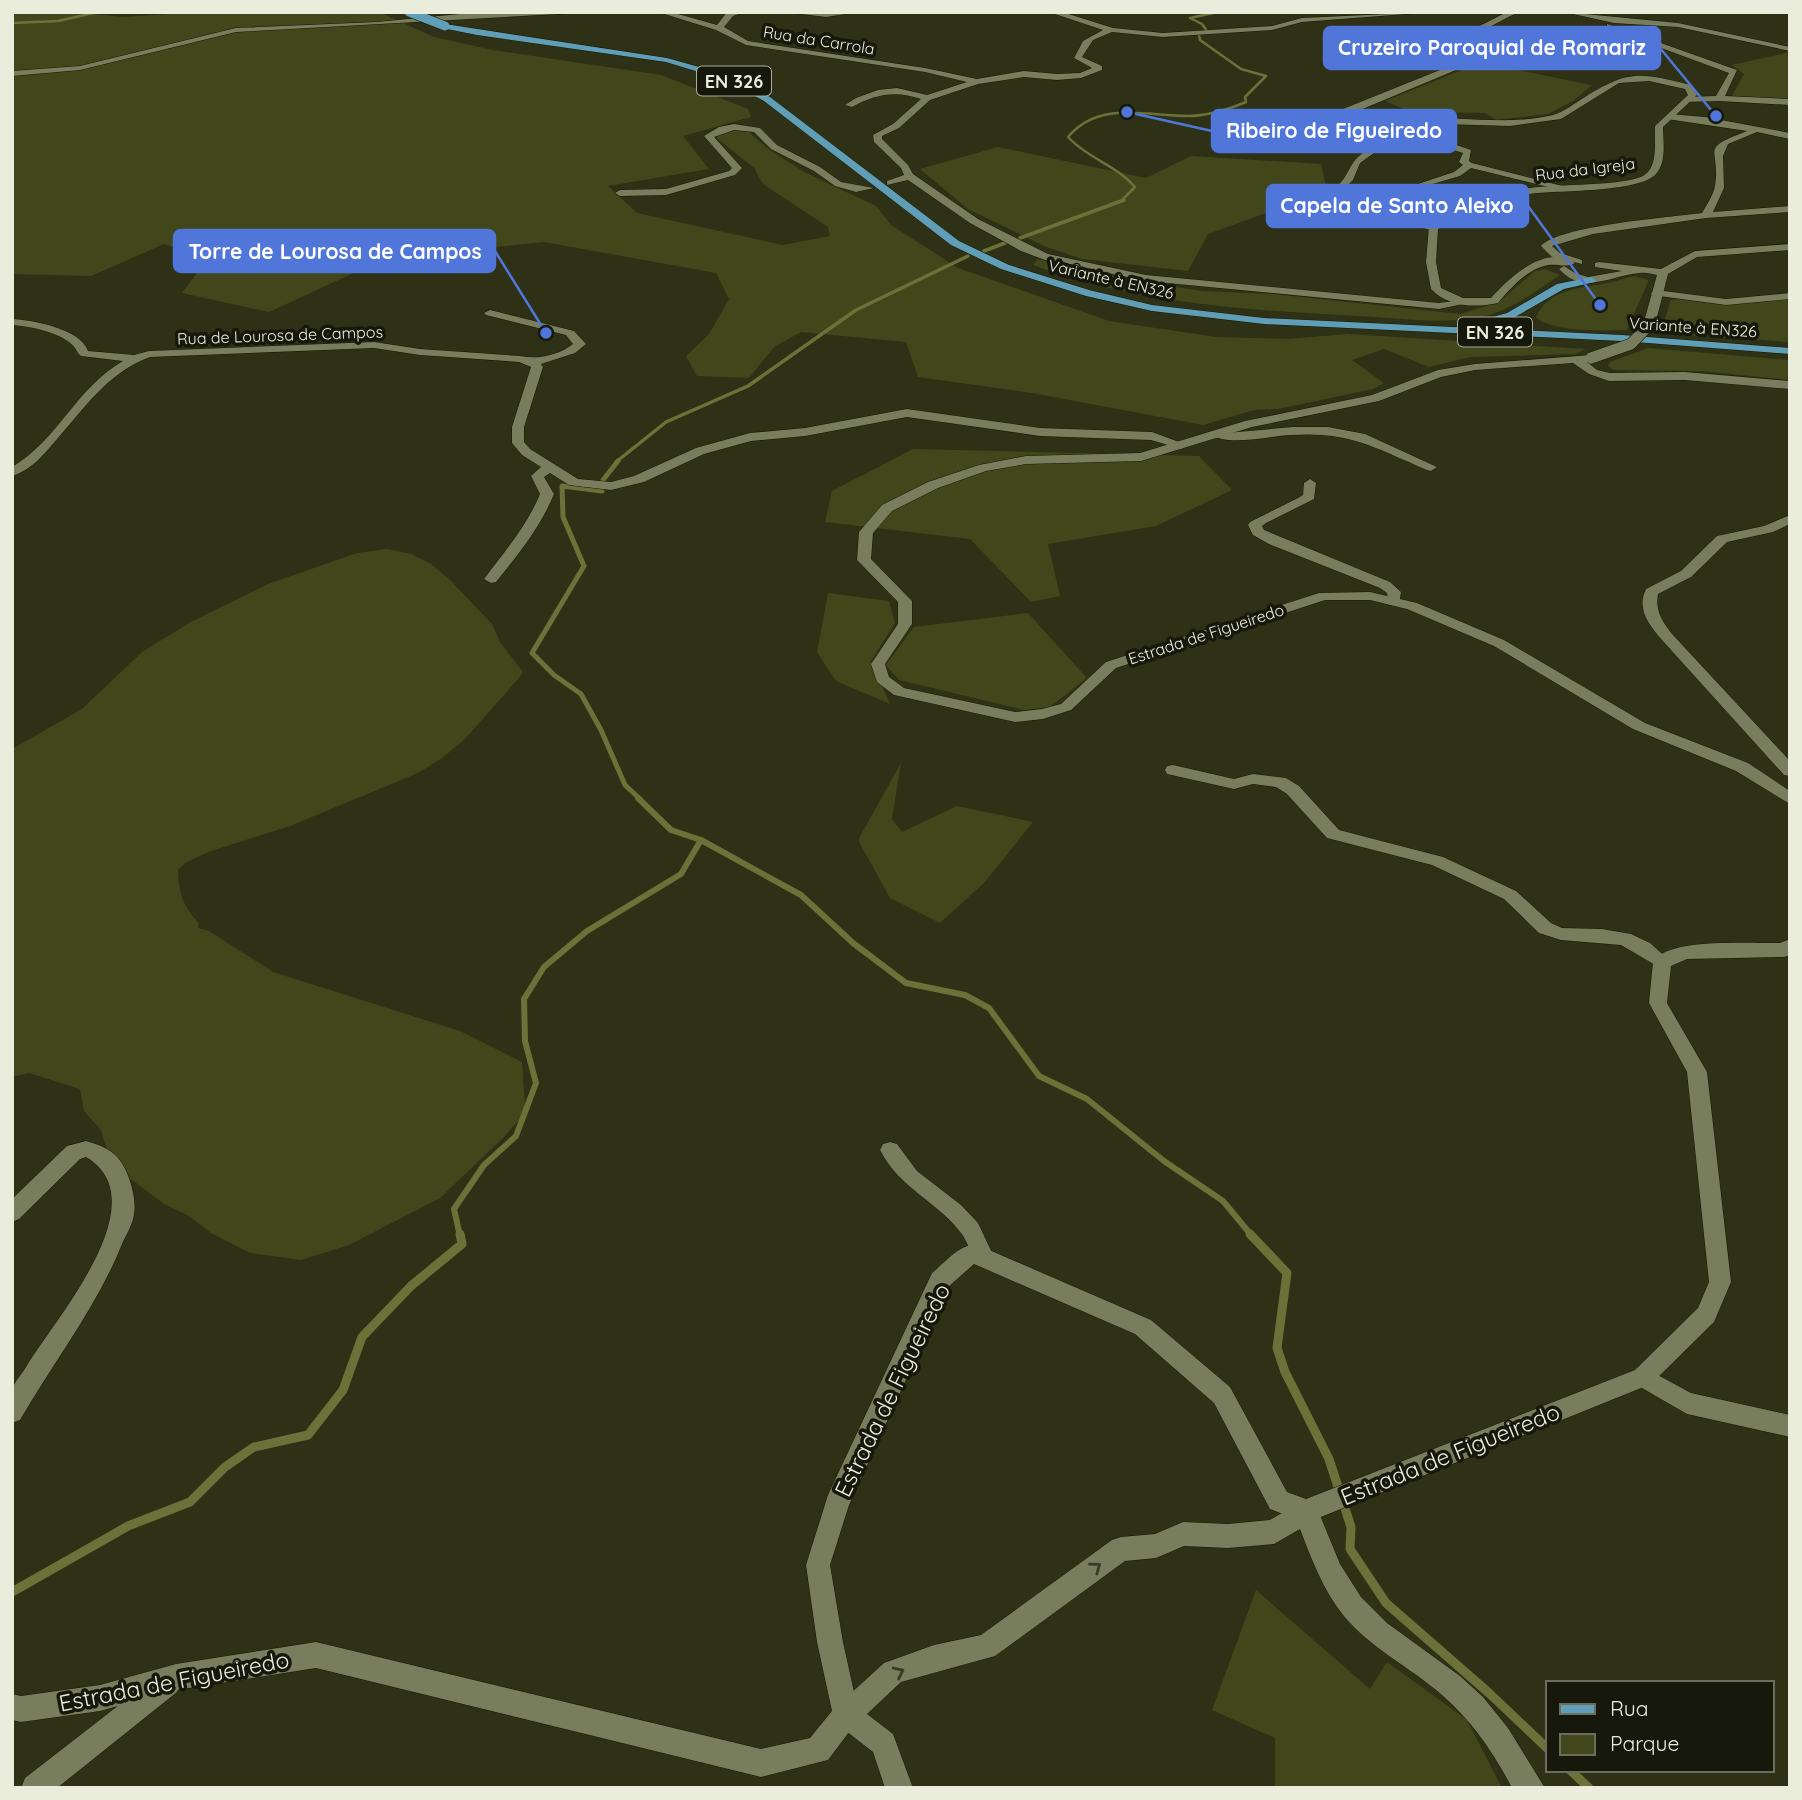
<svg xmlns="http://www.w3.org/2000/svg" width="1802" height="1800" viewBox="0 0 1802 1800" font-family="Quicksand,sans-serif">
  <rect width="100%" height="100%" fill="#2e3115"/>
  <!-- green -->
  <path fill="#42471b" d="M 12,12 L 78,12 L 122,17 L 203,12 L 379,12 L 434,37 L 493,50 L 661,75 L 748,109 L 751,117 L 683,136 L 709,169 L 608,186 L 637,213 L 783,245 L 830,236 L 828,227 L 763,184 L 754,168 L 717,138 L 719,133 L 731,130 L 749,132 L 768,149 L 806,173 L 876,206 L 891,225 L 958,268 L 1109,321 L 1216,337 L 1287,339 L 1348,334 L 1585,349 L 1575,354 L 1470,357 L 1429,367 L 1384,349 L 1352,360 L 1384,383 L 1373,389 L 1278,409 L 1254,410 L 1203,425 L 1032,393 L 918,377 L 906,342 L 801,332 L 774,347 L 749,378 L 697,376 L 686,356 L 709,334 L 729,299 L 716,273 L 544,242 L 384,259 L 269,312 L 182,293 L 208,258 L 164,244 L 91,276 L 12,274 Z
    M 1790,52 L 1790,99 L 1732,96 L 1744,74 L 1732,65 Z
    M 1469,60 L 1591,85 L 1592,85 L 1573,101 L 1548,114 L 1496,120 L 1485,113 L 1411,112 L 1385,101 L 1462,70 Z
    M 998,147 L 1146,178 L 1191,156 L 1321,164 L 1327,191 L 1208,234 L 1188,271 L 1082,259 L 1044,246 L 968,209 L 920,169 Z
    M 1037,259 L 1146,283 L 1203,291 L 1273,294 L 1460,314 L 1499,302 L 1535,271 L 1545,269 L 1560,275 C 1536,291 1510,311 1481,317 C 1442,325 1398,318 1358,316 C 1247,310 1139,304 1033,265 Z
    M 1635,276 L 1648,280 L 1648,282 L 1627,330 C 1608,331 1549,332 1536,317 C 1549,287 1586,288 1613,282 C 1621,280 1627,277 1635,276 Z
    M 1680,299 L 1724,305 L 1790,299 L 1790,342 L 1660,333 L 1671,300 Z
    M 1648,348 L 1790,360 L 1790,380 L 1702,371 L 1614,370 L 1608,366 L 1610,362 Z
    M 913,449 L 1199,456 L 1232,490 L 1156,526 L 1048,544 L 1060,596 L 1031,602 L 970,539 L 825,522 L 832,491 Z
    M 387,549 L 411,554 L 431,564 L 450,580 L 492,624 L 500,642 L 523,672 L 519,678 L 464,740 L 442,758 L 418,773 L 290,826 L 208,852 L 185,863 L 178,870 C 178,891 183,907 198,922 L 198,928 L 209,931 L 273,972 L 460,1031 L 522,1062 L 525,1105 L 522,1116 L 504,1137 L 440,1198 L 349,1245 L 301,1260 L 250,1253 L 211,1233 L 189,1216 L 164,1204 L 111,1164 L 101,1130 L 84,1111 L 80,1089 L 29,1073 L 12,1077 L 12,749 L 82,709 L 142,652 L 191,622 L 268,584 L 357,553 Z
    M 828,593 L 889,601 L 895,623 L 871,661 L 890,704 L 836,681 L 817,652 Z
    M 1028,613 L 1087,678 L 1050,707 L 1024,710 L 899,680 L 886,665 L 914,627 Z
    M 901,763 L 892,819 L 902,832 L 957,806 L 1033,822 L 985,882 L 940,923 L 890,898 L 858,840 Z
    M 1256,1590 L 1370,1689 L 1387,1662 L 1467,1720 L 1502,1788 L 1275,1788 L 1275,1738 L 1212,1710 Z"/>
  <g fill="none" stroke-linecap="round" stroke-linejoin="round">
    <!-- stream-far4 -->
    <path stroke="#6b7239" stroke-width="2.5" d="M 12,23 L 58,21 L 98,12
      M 1207,31 L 1202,24 L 1190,18 L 1218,12
      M 1120,202 L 1135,187 C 1116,165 1087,158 1068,137 C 1099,100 1145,116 1187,116 C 1208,116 1227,110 1246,102 L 1245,97 L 1266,76 L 1241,69 L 1200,40 L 1199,35"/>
    <!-- stream-far3 -->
    <path stroke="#6b7239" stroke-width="3.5" d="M 1020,238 L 1124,200
      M 984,251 L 1005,243
      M 616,462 L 666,422 L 748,386 L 856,310 L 968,256"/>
    <!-- stream-far2 -->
    <path stroke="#6b7239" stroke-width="5" d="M 603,480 L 618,461
      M 602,491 L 562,486 L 563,517 L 584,566 L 532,653 L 554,675 L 581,694 L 601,730 L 625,785 L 640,799"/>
    <!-- stream-far1 -->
    <path stroke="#6b7239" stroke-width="6" d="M 638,798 L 671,830 L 701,840 L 801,895 L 853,943 L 906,983 L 965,995 L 989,1008 L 1039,1076 L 1087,1099 L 1164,1161 L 1223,1201 L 1252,1236
      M 460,1236 L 454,1209 L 484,1165 L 516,1136 L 536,1083 L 525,1041 L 524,999 L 544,967 L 587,931 L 681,874 L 701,840"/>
    <!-- stream -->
    <path stroke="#6b7239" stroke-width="9" d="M 1250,1234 L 1287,1273 L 1277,1348 L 1285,1372 L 1329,1459 L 1351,1527 L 1350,1549 L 1386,1603 L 1489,1693 L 1548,1749
      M 12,1592 L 128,1526 L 190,1502 L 225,1467 L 254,1447 L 308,1435 L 343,1390 L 362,1337 L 411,1286 L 462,1244 L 460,1234
      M 1570,1770 L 1589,1788"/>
    <!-- street casing -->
    <g stroke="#161900" stroke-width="1">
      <path id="street" d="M 594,12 L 236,32 L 80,70 L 12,76 L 12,71 L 80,66 L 236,28 L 377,22 L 460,14 Z
        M 658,12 L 671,12 L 717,25 L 727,12 L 744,12 L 733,16 L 724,27 L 748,41 L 925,68 L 977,79 L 1024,71 L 1057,74 L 1080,73 L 1092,68 L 1074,58 L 1083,41 L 1103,30 L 1049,12 L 1062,12 L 1113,28 L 1163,33 L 1272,26 L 1302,18 L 1432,12 L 1302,22 L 1272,30 L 1163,37 L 1112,32 L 1093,40 L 1082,57 L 1102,66 L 1102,70 L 1081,78 L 1057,80 L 1024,77 L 978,84 L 930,100 L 899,128 L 882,136 L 882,139 L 908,165 L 913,174 L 978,219 L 1048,254 L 1146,275 L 1439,303 L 1463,300 L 1468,303 L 1439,309 L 1146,281 L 1045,260 L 1021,251 L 970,223 L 908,180 L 887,185 L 887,181 L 904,175 L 901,168 L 874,142 L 873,135 L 893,124 L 921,99 C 896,90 875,94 852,107 L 845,105 L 856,98 L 878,90 L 897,88 L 927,95 L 967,82 L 925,72 L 746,45 L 716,30 Z
        M 785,12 L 858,12 L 826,17 Z
        M 1493,12 L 1512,12 L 1514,14 L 1510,16 Z
        M 1564,12 L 1678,23 L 1790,47 L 1790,51 L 1678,27 L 1614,23 Z
        M 1607,24 L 1737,70 L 1725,96 L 1790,99 L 1790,105 L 1719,101 L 1684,102 L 1687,97 L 1716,96 L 1729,73 L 1607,28 Z
        M 1670,114 L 1705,117 L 1790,133 L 1790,139 L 1757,132 L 1728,144 L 1723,156 L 1724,188 L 1713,212 L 1790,206 L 1790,212 L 1706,218 L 1593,234 L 1552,246 L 1560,253 L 1582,260 L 1582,264 L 1552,257 L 1541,246 C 1557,226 1672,217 1702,213 C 1707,204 1713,196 1715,186 C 1721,147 1697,150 1747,131 L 1667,119 L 1667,115 Z
        M 1432,117 L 1436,120 L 1435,122 L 1399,135 L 1433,137 L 1471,150 L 1469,161 L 1472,163 L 1570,188 L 1565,191 L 1471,168 L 1460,176 L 1429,185 L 1437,190 L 1429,192 L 1415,185 L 1454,172 L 1463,165 L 1459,162 L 1463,153 L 1432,143 L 1392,140 L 1360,163 L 1353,180 L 1334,199 L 1330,209 C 1346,204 1393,201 1406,210 L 1406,219 L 1437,227 L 1437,231 L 1398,223 L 1394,218 L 1395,211 L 1340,212 L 1318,216 L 1317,214 C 1324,200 1332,192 1342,181 C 1350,171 1351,161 1363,153 L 1346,150 L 1332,139 L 1347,123 L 1354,125 L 1342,139 C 1368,161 1378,135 1400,126 C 1410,122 1422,120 1432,117 Z
        M 734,124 L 760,128 L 777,145 L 820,167 L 841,182 L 874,188 L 856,192 L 835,186 L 814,171 L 771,149 L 754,132 L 734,130 L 714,137 L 742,168 L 735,175 L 666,195 L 620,196 L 615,193 L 620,190 L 666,189 L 729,171 L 732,168 L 704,136 L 719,127 Z
        M 1656,290 L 1726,299 L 1790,293 L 1790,299 L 1726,305 L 1652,295 L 1651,293 Z
        M 490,310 L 574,331 L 586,344 L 575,353 L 541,364 L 543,367 L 524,427 L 524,442 L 530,449 L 578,479 L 611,482 L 634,476 L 696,448 L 750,433 L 805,428 L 907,409 L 1040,428 L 1152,432 L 1187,445 L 1181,449 L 1151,440 L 1040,436 L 907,417 L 805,436 L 751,441 L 704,454 L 644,482 L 611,490 L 569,485 L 550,473 L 544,477 L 554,494 C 541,526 518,555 496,582 L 491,583 L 484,579 C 504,552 527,526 540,494 L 531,476 L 541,467 L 522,455 L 512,443 L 512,427 L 531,367 L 519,362 L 420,355 L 374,348 L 150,357 C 109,372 86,406 58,438 C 45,453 32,470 12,476 L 12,467 C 57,441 77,387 123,361 L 81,356 C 78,354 77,351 75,348 C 65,333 29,326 12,325 L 12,319 C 33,320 81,329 88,351 L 134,355 L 149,351 L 374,342 L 420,349 L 520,356 C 538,360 559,355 573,344 L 566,335 L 486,315 L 484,313 Z
        M 1293,427 L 1328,427 L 1365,434 L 1437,467 L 1431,471 L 1427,470 C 1376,448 1349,431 1291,435 C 1270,436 1226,447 1211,434 L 1217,430 L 1226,433 Z
        M 1310,479 L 1316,483 L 1314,499 L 1266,523 L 1262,526 L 1264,530 L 1390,582 L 1401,592 L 1399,605 L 1389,605 L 1387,593 L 1380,588 L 1269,544 L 1253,535 L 1248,525 L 1250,522 L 1298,498 L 1303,495 L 1304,483 Z
        M 1790,515 L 1790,524 L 1773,532 L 1727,542 L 1691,577 L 1658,594 C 1655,611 1662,621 1672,634 L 1790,761 L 1790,776 L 1784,775 L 1662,640 C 1649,625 1636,609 1646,589 L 1681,571 L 1717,536 L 1764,526 Z
        M 1173,765 L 1234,779 L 1253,774 L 1286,778 L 1299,786 L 1339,830 L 1443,857 L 1516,891 L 1551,923 L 1562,928 L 1602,929 L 1631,934 L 1650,943 L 1671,962 L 1668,967 L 1662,969 L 1621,945 L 1561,940 L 1539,933 L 1504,899 L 1432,865 L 1327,838 L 1287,794 L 1276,787 L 1253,784 L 1234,789 L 1167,774 L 1165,770 L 1167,766 Z
        M 86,1141 C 97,1144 111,1149 118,1158 C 129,1171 137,1198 134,1214 C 133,1224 126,1235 122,1244 C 97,1307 54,1361 20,1420 L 12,1423 C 12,1413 10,1399 12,1390 C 14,1382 22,1374 26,1367 C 54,1320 160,1201 86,1157 L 80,1159 L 19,1219 L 12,1222 L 12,1199 L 67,1146 Z
        M 890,1142 L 897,1144 L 917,1171 L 961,1205 L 978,1223 L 994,1257 L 991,1264 L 983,1266 L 975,1264 C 971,1254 968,1242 961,1233 C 937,1201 900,1189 880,1150 L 883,1144 Z
        M 1643,1367 L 1691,1393 L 1790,1415 L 1790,1437 L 1687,1414 L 1635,1384 L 1632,1377 L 1635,1370 Z
        M 1306,1499 L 1315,1503 L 1340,1564 L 1361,1597 L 1387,1623 L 1460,1676 L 1483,1697 L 1508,1728 L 1545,1788 L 1512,1788 C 1494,1753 1472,1721 1442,1695 C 1410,1667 1370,1648 1343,1615 C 1323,1590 1311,1558 1300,1529 L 1274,1544 L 1228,1548 L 1184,1546 L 1156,1558 L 1125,1561 L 995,1656 L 901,1682 L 867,1714 L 893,1734 L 913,1788 L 885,1788 L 873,1752 L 837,1724 L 833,1715 L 837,1706 L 884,1663 L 934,1645 L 981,1635 L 1112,1540 L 1121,1537 L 1155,1534 L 1183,1522 L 1228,1524 L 1270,1520 Z
        M 168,1670 L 177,1674 L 181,1683 L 177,1692 L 57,1788 L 21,1788 L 25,1778 L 159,1674 Z"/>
    </g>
    <!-- secondary casing -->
    <g stroke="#161900" stroke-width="1">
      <path id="secondary" d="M 1507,12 L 1518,12 L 1474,35 L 1456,70 L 1341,118 C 1362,126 1387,118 1409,117 C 1457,116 1506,126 1553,115 C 1564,112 1575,103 1585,97 C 1630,69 1641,73 1691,85 L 1697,95 L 1663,127 C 1663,141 1667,162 1656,174 C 1639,193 1556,190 1529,194 C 1496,199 1468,215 1438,229 L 1436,262 L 1441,288 L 1463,298 L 1491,298 C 1509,278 1545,243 1575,263 C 1567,268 1557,264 1548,265 C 1527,269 1511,288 1498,303 C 1474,308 1448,307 1431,289 L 1426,262 L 1429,226 C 1462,210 1493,193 1530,188 C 1556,184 1623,186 1643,176 C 1659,167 1654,141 1655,126 L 1688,95 L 1685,89 L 1649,81 L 1619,83 L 1561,119 L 1510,126 L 1409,123 L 1350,128 L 1331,119 L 1338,111 L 1450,66 L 1458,46 L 1468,32 Z
        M 1790,244 L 1790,250 L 1697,257 L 1668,274 L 1655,325 L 1649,328 L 1643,325 L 1657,275 C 1652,274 1645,272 1640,273 C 1612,275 1583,296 1559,269 L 1564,266 L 1575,273 L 1588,277 L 1622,271 L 1595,267 L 1595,263 L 1599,262 L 1661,269 L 1695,251 Z
        M 1591,355 L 1597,358 L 1587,362 L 1597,370 L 1610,373 L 1685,372 L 1790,381 L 1790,389 L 1685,380 L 1609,381 L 1589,374 L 1573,363 L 1475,370 L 1441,377 L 1379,401 L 1252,427 L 1141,461 L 1026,464 L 986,471 L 938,488 L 892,511 L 873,533 L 871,559 L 912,601 L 912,624 L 885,664 L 889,677 L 904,688 L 1015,712 L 1042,709 L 1061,704 L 1106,662 L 1319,593 L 1370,592 L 1417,603 L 1504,640 L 1645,723 L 1748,763 L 1790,791 L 1790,804 L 1736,771 L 1633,729 L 1494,646 L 1407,609 L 1370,600 L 1325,600 L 1116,668 L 1071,710 L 1043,719 L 1015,722 L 894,695 L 877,682 L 871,664 L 898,624 L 898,602 L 857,560 L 859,532 L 882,505 L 928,482 L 979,465 L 1026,456 L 1140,453 L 1245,421 L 1372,395 L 1438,370 L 1475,364 Z
        M 1790,939 L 1790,955 L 1784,957 L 1687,959 L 1671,966 L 1667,1003 L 1707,1072 L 1731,1282 L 1714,1322 L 1651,1384 L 1306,1523 L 1270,1509 L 1214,1403 L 1135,1334 L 974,1264 L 948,1287 L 849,1505 L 830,1565 L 843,1642 L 859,1715 L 855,1724 L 828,1760 L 761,1777 L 316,1668 L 176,1690 L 100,1711 L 21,1722 L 12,1720 L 12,1694 L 21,1696 L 100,1685 L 176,1664 L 316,1642 L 761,1749 L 810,1738 L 832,1711 L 817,1642 L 806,1565 L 828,1495 L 932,1273 C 945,1263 962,1240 980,1246 L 1151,1320 L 1230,1387 L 1287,1492 L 1306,1499 L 1635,1370 L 1698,1308 L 1709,1282 L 1687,1072 L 1649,1003 L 1653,962 C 1667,937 1753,944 1780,943 Z"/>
    </g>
    <!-- primary casing -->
    <g stroke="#161900" stroke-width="1">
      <path id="primary" d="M 445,24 L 667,58 L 731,76 L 770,97 L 959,241 L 1009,265 L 1089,290 L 1152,305 L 1264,318 L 1622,335 L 1790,348 L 1790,354 L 1622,341 L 1264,324 L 1152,311 L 1086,296 L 1001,269 L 951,245 L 764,101 L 725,80 L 666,62 L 477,35 L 442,28 Z
        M 1591,277 L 1596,280 L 1595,282 L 1564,289 L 1515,317 L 1473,327 L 1467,324 L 1507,313 L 1557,284 Z"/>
    </g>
    <!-- street -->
    <use href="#street" fill="#787d5d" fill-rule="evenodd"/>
    <!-- secondary -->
    <use href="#secondary" fill="#787d5d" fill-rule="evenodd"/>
    <!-- primary -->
    <use href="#primary" fill="#609eb7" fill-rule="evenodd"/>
    <!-- secondary-bridge casing -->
    <g stroke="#161900" stroke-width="12" stroke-linecap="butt">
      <path id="secondary-bridge" d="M 1591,358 L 1631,344 L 1649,325"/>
    </g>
    <!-- primary-bridge casing -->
    <g stroke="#161900" stroke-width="10" stroke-linecap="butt">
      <path id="primary-bridge" d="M 409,12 L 445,26"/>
    </g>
    <!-- secondary-bridge -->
    <use href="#secondary-bridge" stroke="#787d5d" stroke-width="11"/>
    <!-- primary-bridge -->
    <use href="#primary-bridge" stroke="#609eb7" stroke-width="9"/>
  </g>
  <!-- one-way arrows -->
  <defs><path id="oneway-chevron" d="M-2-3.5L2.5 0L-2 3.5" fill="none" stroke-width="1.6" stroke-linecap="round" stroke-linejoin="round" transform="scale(1.75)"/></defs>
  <g stroke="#383b28">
    <use href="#oneway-chevron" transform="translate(1096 1567) rotate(-37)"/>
    <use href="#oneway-chevron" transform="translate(899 1672) rotate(-26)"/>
  </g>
  <g text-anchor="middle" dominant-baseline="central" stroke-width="7" stroke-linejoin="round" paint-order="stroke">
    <!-- far-street labels -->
    <g font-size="16" fill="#eaeddc" stroke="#16180c">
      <text transform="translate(819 40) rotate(9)">Rua da Carrola</text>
      <text transform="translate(1585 169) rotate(-7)">Rua da Igreja</text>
      <text transform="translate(1111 279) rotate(13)">Variante à EN326</text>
      <text transform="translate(1693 327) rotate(4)">Variante à EN326</text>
      <text transform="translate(280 335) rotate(-2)">Rua de Lourosa de Campos</text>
      <text transform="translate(1206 634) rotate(-18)">Estrada de Figueiredo</text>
    </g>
    <!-- shield labels -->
    <g fill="#16180c" stroke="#aaad9e" stroke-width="2">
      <rect x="697" y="66.5" width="74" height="29" rx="5"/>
      <rect x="1458" y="317.5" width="74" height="29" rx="5"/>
    </g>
    <g font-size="18" font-weight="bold" fill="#eaeddc">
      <text x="734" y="81">EN 326</text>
      <text x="1495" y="332">EN 326</text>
    </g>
    <!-- near-street labels -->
    <g font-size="23" fill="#eaeddc" stroke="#16180c">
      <text transform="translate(892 1390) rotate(-64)">Estrada de Figueiredo</text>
      <text transform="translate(1450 1454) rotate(-22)">Estrada de Figueiredo</text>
      <text transform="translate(174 1681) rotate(-11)">Estrada de Figueiredo</text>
    </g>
  </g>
  <!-- callouts -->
  <path fill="none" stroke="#5076d9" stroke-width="2.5" d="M1716 116L1660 48M1127 112L1212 131M1600 305L1528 206M546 333L495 251"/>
  <g fill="#5076d9" stroke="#16180c" stroke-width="2.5">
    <circle cx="1716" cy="116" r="7"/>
    <circle cx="1127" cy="112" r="7"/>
    <circle cx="1600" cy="305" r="7"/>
    <circle cx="546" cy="333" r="7"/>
  </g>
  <g fill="#5076d9" stroke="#5076d9" stroke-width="2.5">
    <rect x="1324" y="27" width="336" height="42" rx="7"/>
    <rect x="1212" y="110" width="244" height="42" rx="7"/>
    <rect x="1267" y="185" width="261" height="42" rx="7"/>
    <rect x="174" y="230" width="321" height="42" rx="7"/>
  </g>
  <g font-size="21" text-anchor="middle" font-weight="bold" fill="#fff">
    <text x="1492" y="55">Cruzeiro Paroquial de Romariz</text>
    <text x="1334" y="138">Ribeiro de Figueiredo</text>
    <text x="1397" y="213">Capela de Santo Aleixo</text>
    <text x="335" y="259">Torre de Lourosa de Campos</text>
  </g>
  <!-- border -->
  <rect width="1802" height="1800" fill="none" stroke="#eaeddc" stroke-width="28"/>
  <!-- legend -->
  <rect x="1546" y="1681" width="228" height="91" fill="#16180c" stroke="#6b6d5f" stroke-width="2"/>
  <rect x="1560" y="1704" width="35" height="10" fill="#609eb7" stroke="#6b6d5f" stroke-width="2"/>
  <text x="1610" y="1716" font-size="21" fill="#eaeddc">Rua</text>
  <rect x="1560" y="1734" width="35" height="21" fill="#42471b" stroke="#6b6d5f" stroke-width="2"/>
  <text x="1610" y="1751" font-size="21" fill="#eaeddc">Parque</text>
</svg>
